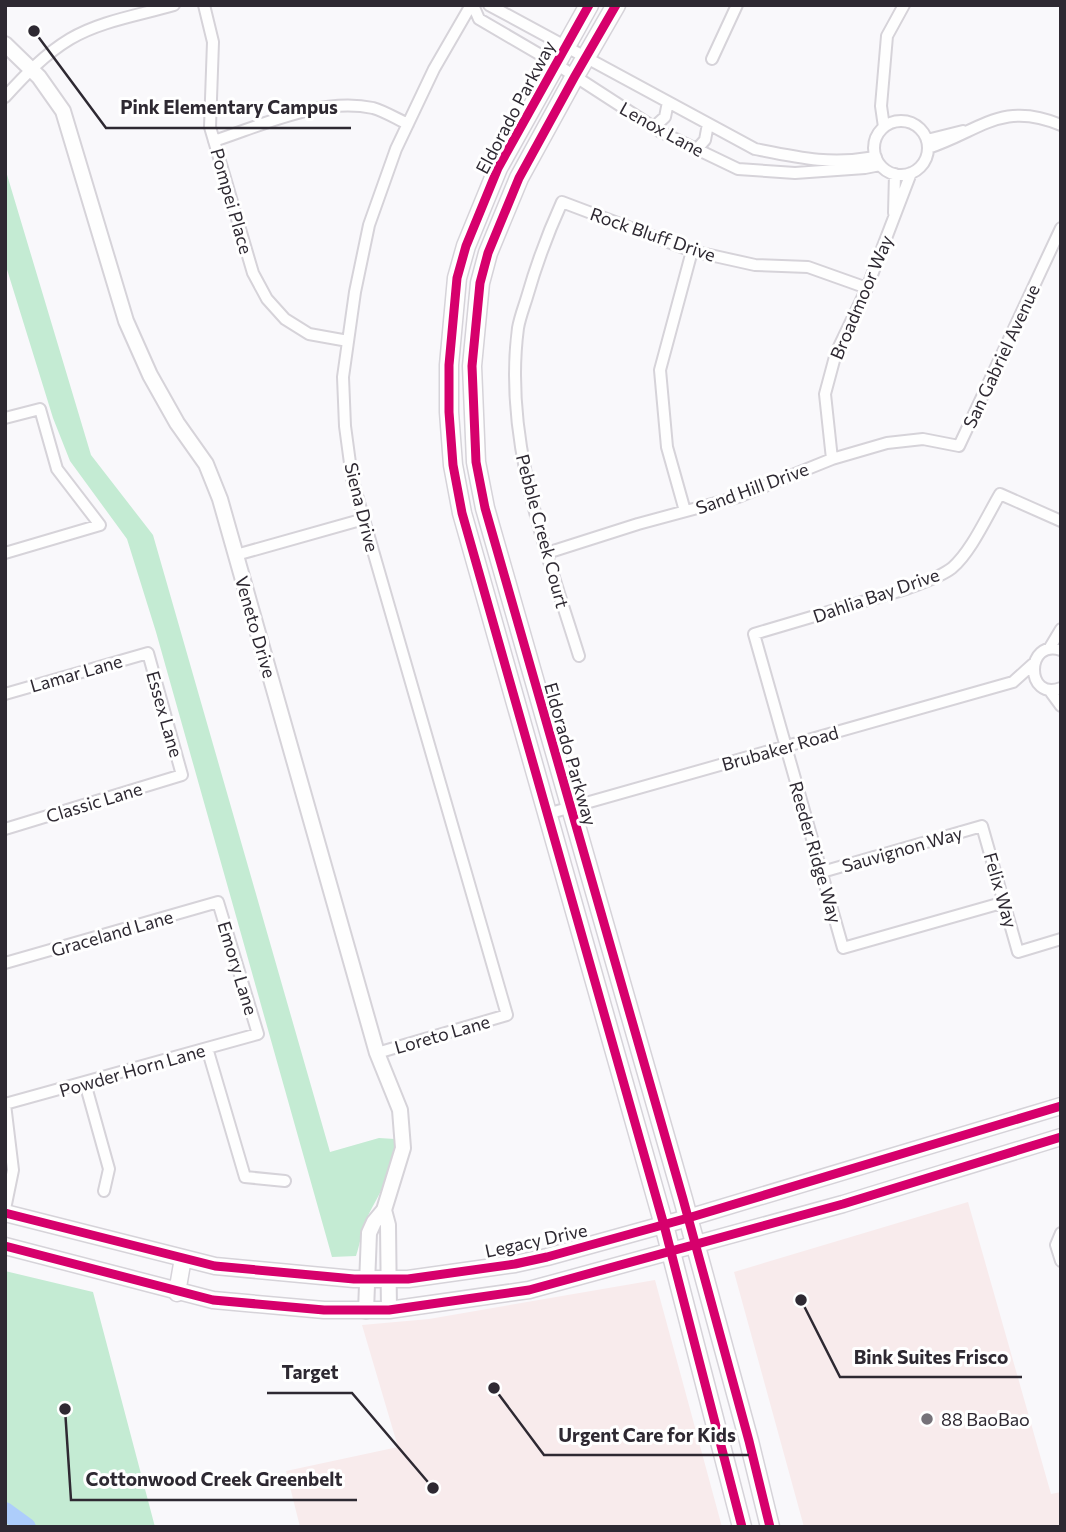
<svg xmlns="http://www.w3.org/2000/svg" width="1066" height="1532" viewBox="0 0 1066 1532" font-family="Commissioner,sans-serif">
  <rect width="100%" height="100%" fill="#f9f8fb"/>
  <!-- commercial -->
  <path fill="#f8ebec" d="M 968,1202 L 1051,1494 L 1061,1492 L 1061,1527 L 804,1527 L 734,1272 Z
    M 655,1280 L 722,1527 L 300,1527 L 286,1471 L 398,1447 L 362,1325 L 429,1319 Z"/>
  <!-- green -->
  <path fill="#c4ebd3" d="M 5,168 L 91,455 L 153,535 L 330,1152 L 379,1138 L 395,1139 C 396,1171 380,1191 367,1218 C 362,1230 360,1244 356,1256 L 332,1257 L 156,632 L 127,539 L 70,461 L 53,418 L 5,263 Z
    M 5,1271 L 93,1292 L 155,1527 L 5,1527 Z"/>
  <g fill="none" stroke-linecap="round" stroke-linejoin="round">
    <!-- river -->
    <path stroke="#adcdfb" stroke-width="18" d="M 5,1511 L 27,1527"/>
    <!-- minor casing -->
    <g stroke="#d6d3d9" stroke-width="14">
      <path id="minor" d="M 204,5 L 213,42 L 210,127 L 253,273 L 267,299 L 285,319 L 309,334 L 348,341
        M 473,5 L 479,19 L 556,64 L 661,132 L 738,169 L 795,173 L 865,168 L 880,165
        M 489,5 L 755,149 C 800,158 830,165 876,157
        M 712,59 L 737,5
        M 5,97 C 25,75 45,54 70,39 C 100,21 140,15 174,5
        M874 148a27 27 0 1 1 54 0a27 27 0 1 1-54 0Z
        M 654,127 L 665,117 L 668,102
        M 884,127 L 881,106 L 887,36 L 904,5
        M 927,140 L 963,131
        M 214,141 C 263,125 320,97 373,108 C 384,111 397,119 408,124
        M 928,148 C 980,131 1002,100 1061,125
        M 697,149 L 705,140 L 708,124
        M 894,213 L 895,174
        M 5,418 L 40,409 L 57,469 L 100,525 L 5,553
        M 832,459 L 825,394 L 836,353 L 867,288 L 911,173
        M 685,511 L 667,447 L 660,370 L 692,251
        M 547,553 L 638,524 L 738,497 L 832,459 L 887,443 L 923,439 L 959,446 L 1061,228
        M 236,555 L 364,519
        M 1049,649 L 1061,629
        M 1061,650 C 1025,638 1025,702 1061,688
        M 579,656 C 546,550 503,440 518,328 C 520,317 524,307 527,297 C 537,262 547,235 562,202 L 692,251 L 755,265 L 808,267 L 867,288
        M 1050,691 L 1061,706
        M 5,694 L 148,653 L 182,775 L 5,829
        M 547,814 L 1013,682 L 1033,664
        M 822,872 L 982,826 L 1018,952 L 1061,939
        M 1005,902 L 843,948 L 754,634 L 906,589 C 921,583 939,578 952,568 C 971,552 987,516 1000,494 L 1061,521
        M 5,963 L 218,902 L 258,1034 L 5,1104
        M 207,1048 L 245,1177 L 285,1181
        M 377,1053 L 507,1015 L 352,478 L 345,426 L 343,377 L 355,292 L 369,225 L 396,149 L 434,69 L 471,5
        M 85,1083 L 109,1169 L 104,1191
        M 5,1209 L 13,1170 L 5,1104
        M 1061,1233 L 1056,1245 L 1061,1261"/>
    </g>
    <!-- tertiary casing -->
    <g stroke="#d6d3d9" stroke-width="18">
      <path id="tertiary" d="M 5,44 L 39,77 L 63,111 L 126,321 L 150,375 L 177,423 L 206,464 L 220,499 L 377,1053 L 400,1110 L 403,1148 L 384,1210 L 374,1222 L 369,1233 L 366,1311
        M 384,1210 L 388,1225 L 389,1310"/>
    </g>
    <!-- secondary casing -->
    <g stroke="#d6d3d9" stroke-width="19">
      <path id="secondary" d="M 5,1213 L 215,1266 L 354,1279 L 408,1279 L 515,1264 L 547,1257 L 688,1218 L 1061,1106
        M 5,1246 L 213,1300 L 324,1310 L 389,1310 L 529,1290 L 843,1204 L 1061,1137
        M 177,1293 L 183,1258"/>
    </g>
    <!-- primary casing -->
    <g stroke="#d6d3d9" stroke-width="21">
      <path id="primary" d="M 589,5 L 498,168 L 466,246 L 457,278 L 449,365 L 449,412 L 453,465 L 462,513 L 664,1225 L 742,1527
        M 616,5 L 575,76 L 519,178 L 488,253 L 480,283 L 472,366 L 476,462 L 485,508 L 683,1199 L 749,1441 L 770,1527"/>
    </g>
    <!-- minor -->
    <use href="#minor" stroke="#fefefe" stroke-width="10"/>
    <!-- tertiary -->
    <use href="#tertiary" stroke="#fefefe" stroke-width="14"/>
    <!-- secondary -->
    <use href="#secondary" stroke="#fefefe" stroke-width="16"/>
    <!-- primary -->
    <use href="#primary" stroke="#fefefe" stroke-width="18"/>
    <!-- cycleway casing -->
    <g stroke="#fff" stroke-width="13">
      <path id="cycleway" d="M 589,5 L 498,168 L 466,246 L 457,278 L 449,365 L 449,412 L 453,465 L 462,513 L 664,1225 L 742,1527
        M 616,5 L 575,76 L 519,178 L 488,253 L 480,283 L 472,366 L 476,462 L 485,508 L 683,1199 L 749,1441 L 770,1527
        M 5,1213 L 215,1266 L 354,1279 L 408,1279 L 515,1264 L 547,1257 L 688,1218 L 1061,1106
        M 5,1246 L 213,1300 L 324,1310 L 389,1310 L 529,1290 L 843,1204 L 1061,1137"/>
    </g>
    <!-- cycleway -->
    <use href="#cycleway" stroke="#d6006c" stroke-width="9"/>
  </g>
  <!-- markers -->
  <circle fill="#757178" stroke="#fff" stroke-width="2.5" cx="927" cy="1419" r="7"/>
  <g text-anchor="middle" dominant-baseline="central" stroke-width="6" stroke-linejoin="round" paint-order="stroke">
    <!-- street labels -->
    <g font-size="18" fill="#2e2932" stroke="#fff">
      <text transform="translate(515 107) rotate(-62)">Eldorado Parkway</text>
      <text transform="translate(662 129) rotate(29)">Lenox Lane</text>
      <text transform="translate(232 201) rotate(74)">Pompei Place</text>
      <text transform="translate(653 234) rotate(19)">Rock Bluff Drive</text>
      <text transform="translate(861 297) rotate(-67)">Broadmoor Way</text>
      <text transform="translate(1001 356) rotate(-65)">San Gabriel Avenue</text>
      <text transform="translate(752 488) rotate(-20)">Sand Hill Drive</text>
      <text transform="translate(362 507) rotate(76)">Siena Drive</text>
      <text transform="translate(543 531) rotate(75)">Pebble Creek Court</text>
      <text transform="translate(876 595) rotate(-19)">Dahlia Bay Drive</text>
      <text transform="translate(256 627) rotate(74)">Veneto Drive</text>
      <text transform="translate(76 673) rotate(-16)">Lamar Lane</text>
      <text transform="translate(165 714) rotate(74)">Essex Lane</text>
      <text transform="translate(780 748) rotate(-16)">Brubaker Road</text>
      <text transform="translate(571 754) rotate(74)">Eldorado Parkway</text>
      <text transform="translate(94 802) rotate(-17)">Classic Lane</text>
      <text transform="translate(902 849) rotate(-16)">Sauvignon Way</text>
      <text transform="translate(816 852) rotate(74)">Reeder Ridge Way</text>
      <text transform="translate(1001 890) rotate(74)">Felix Way</text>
      <text transform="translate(112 933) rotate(-16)">Graceland Lane</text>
      <text transform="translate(238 968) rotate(73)">Emory Lane</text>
      <text transform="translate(442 1034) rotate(-16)">Loreto Lane</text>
      <text transform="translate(132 1070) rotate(-16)">Powder Horn Lane</text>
      <text transform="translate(536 1240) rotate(-12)">Legacy Drive</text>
    </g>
    <!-- poi labels -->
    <g font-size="18" fill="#2e2932" stroke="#fff" text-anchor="start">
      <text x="941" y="1419">88 BaoBao</text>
    </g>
  </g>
  <!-- callouts -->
  <path fill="none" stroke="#2e2932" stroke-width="2.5" d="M34 31L106 128H351M801 1300L840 1377H1022M433 1488L352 1393H267M494 1388L544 1455H749M65 1409L71 1500H357"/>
  <g fill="#2e2932" stroke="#fff" stroke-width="2.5">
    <circle cx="34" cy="31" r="7"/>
    <circle cx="801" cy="1300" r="7"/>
    <circle cx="433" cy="1488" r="7"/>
    <circle cx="494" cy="1388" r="7"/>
    <circle cx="65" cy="1409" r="7"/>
  </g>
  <g font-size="19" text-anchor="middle" font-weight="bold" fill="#2e2932" stroke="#fff" stroke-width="6" stroke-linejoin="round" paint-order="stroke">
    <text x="229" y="114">Pink Elementary Campus</text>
    <text x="931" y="1364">Bink Suites Frisco</text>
    <text x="310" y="1379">Target</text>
    <text x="647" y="1442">Urgent Care for Kids</text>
    <text x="214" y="1486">Cottonwood Creek Greenbelt</text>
  </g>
  <!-- border -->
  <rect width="1066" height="1532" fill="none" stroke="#2e2932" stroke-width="14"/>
</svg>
